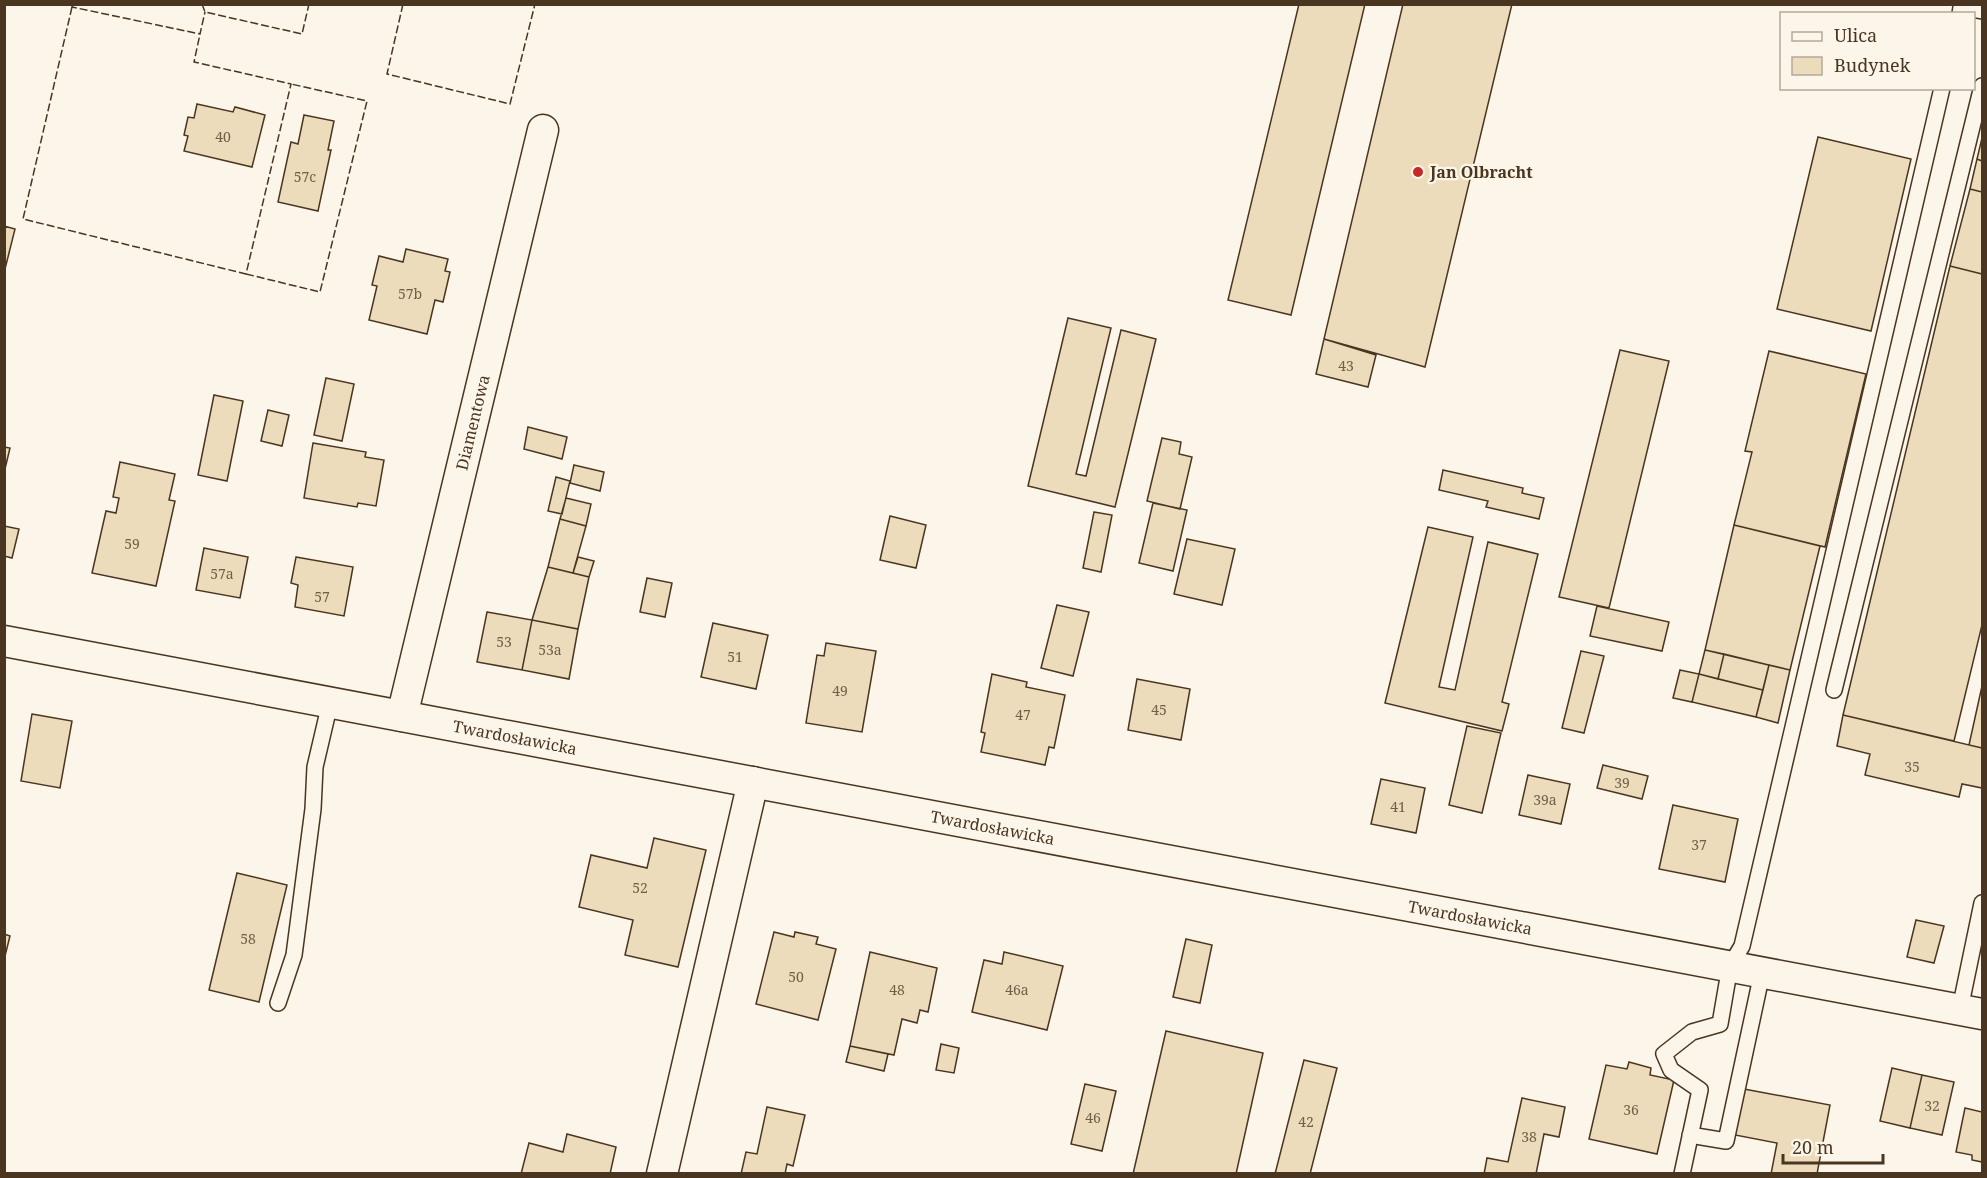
<svg xmlns="http://www.w3.org/2000/svg" width="1987" height="1178" viewBox="0 0 1987 1178" font-family="'Noto Serif',serif">
  <rect width="100%" height="100%" fill="#fbf6e9"/>
  <!-- building -->
  <path fill="#ecdcbc" stroke="#4a3520" stroke-width="1.5" d="M 1299,4 L 1365,4 L 1291,315 L 1228,300 Z
    M 1403,4 L 1512,4 L 1425,367 L 1324,339 Z
    M 197,104 L 233,112 L 235,107 L 265,115 L 252,167 L 184,151 L 188,136 L 184,135 L 188,117 L 194,118 Z
    M 304,115 L 334,121 L 328,150 L 331,150 L 318,211 L 278,202 L 291,142 L 298,144 Z
    M 1818,137 L 1911,159 L 1871,331 L 1777,309 Z
    M 1982,138 L 1982,161 L 1977,159 Z
    M 1977,159 L 1982,161 L 1982,192 L 1970,189 Z
    M 1970,189 L 1982,192 L 1982,274 L 1950,266 Z
    M 4,226 L 15,229 L 4,273 Z
    M 406,249 L 448,259 L 445,271 L 450,272 L 443,302 L 435,300 L 427,334 L 369,320 L 377,286 L 372,285 L 379,256 L 403,262 Z
    M 1950,266 L 1982,274 L 1982,625 L 1954,741 L 1843,715 Z
    M 1068,318 L 1111,328 L 1076,474 L 1086,476 L 1121,330 L 1156,339 L 1115,507 L 1028,486 Z
    M 1324,339 L 1376,355 L 1368,387 L 1316,374 Z
    M 1620,350 L 1669,361 L 1609,608 L 1559,597 Z
    M 1769,351 L 1866,374 L 1825,547 L 1734,525 L 1752,452 L 1745,451 Z
    M 326,378 L 354,384 L 342,441 L 314,435 Z
    M 214,395 L 243,401 L 227,481 L 198,475 Z
    M 268,410 L 289,415 L 282,446 L 261,441 Z
    M 528,427 L 567,437 L 562,459 L 524,449 Z
    M 1162,438 L 1181,442 L 1179,454 L 1192,457 L 1180,509 L 1147,501 Z
    M 313,443 L 366,452 L 365,457 L 384,460 L 376,506 L 358,503 L 357,507 L 304,498 Z
    M 4,447 L 10,448 L 4,473 Z
    M 120,462 L 175,474 L 169,500 L 175,501 L 156,586 L 92,573 L 106,511 L 116,513 L 119,498 L 113,497 Z
    M 574,465 L 604,472 L 600,491 L 570,483 Z
    M 1443,470 L 1523,488 L 1522,493 L 1544,498 L 1539,519 L 1486,507 L 1488,501 L 1439,490 Z
    M 556,477 L 570,481 L 562,514 L 548,511 Z
    M 566,498 L 591,504 L 586,526 L 560,519 Z
    M 1153,503 L 1187,510 L 1173,571 L 1139,563 Z
    M 1094,512 L 1112,515 L 1101,572 L 1083,568 Z
    M 890,516 L 926,525 L 916,568 L 880,560 Z
    M 560,519 L 586,526 L 573,573 L 548,567 Z
    M 1734,525 L 1820,546 L 1790,670 L 1705,650 Z
    M 4,526 L 19,529 L 12,558 L 4,556 Z
    M 1428,527 L 1473,537 L 1439,687 L 1455,690 L 1488,542 L 1538,554 L 1502,702 L 1509,704 L 1502,731 L 1385,703 Z
    M 1187,539 L 1235,549 L 1222,605 L 1174,594 Z
    M 204,548 L 248,557 L 240,598 L 196,590 Z
    M 296,557 L 353,567 L 344,616 L 295,607 L 298,585 L 291,583 Z
    M 578,557 L 594,561 L 589,577 L 573,573 Z
    M 548,567 L 589,577 L 578,629 L 532,620 Z
    M 647,578 L 672,583 L 665,617 L 640,612 Z
    M 1057,605 L 1089,612 L 1073,676 L 1041,668 Z
    M 1597,606 L 1669,622 L 1662,651 L 1590,636 Z
    M 487,612 L 532,620 L 522,670 L 477,662 Z
    M 532,620 L 578,629 L 569,679 L 522,670 Z
    M 713,623 L 768,635 L 756,689 L 701,677 Z
    M 826,643 L 876,651 L 862,732 L 806,723 L 817,655 L 824,656 Z
    M 1705,650 L 1724,654 L 1718,679 L 1699,674 Z
    M 1581,651 L 1604,656 L 1584,733 L 1562,728 Z
    M 1724,654 L 1769,665 L 1763,690 L 1718,679 Z
    M 1769,665 L 1790,670 L 1778,723 L 1756,717 Z
    M 1680,670 L 1699,674 L 1692,702 L 1673,698 Z
    M 992,674 L 1027,682 L 1026,687 L 1065,695 L 1054,748 L 1049,747 L 1045,765 L 981,752 L 985,733 L 981,732 Z
    M 1699,674 L 1763,690 L 1756,717 L 1692,702 Z
    M 1137,679 L 1190,689 L 1181,740 L 1128,730 Z
    M 1982,686 L 1982,748 L 1969,745 Z
    M 32,714 L 72,721 L 60,788 L 21,781 Z
    M 1843,715 L 1982,748 L 1982,788 L 1962,784 L 1959,797 L 1865,775 L 1870,754 L 1837,746 Z
    M 1467,726 L 1501,733 L 1482,813 L 1449,805 Z
    M 1603,765 L 1648,776 L 1642,799 L 1597,788 Z
    M 1528,775 L 1570,784 L 1561,824 L 1519,815 Z
    M 1381,779 L 1425,788 L 1416,833 L 1371,824 Z
    M 1673,805 L 1738,819 L 1725,882 L 1659,869 Z
    M 654,838 L 706,850 L 678,967 L 625,955 L 633,920 L 579,907 L 591,855 L 647,868 Z
    M 237,873 L 287,885 L 259,1002 L 209,990 Z
    M 1916,920 L 1944,926 L 1934,963 L 1907,957 Z
    M 774,932 L 794,937 L 795,932 L 818,937 L 816,944 L 836,949 L 818,1020 L 756,1004 Z
    M 4,934 L 10,936 L 4,960 Z
    M 1186,939 L 1212,945 L 1200,1003 L 1173,997 Z
    M 870,952 L 937,968 L 928,1012 L 920,1010 L 917,1023 L 902,1019 L 894,1055 L 850,1046 Z
    M 1004,952 L 1063,966 L 1047,1030 L 972,1012 L 984,960 L 1002,964 Z
    M 1166,1031 L 1263,1053 L 1236,1174 L 1133,1174 Z
    M 941,1044 L 959,1048 L 954,1073 L 936,1070 Z
    M 850,1046 L 888,1054 L 884,1071 L 846,1062 Z
    M 1304,1060 L 1337,1068 L 1310,1174 L 1275,1174 Z
    M 1629,1062 L 1651,1068 L 1650,1075 L 1674,1080 L 1657,1154 L 1589,1139 L 1606,1065 L 1627,1069 Z
    M 1892,1068 L 1922,1075 L 1910,1128 L 1880,1121 Z
    M 1922,1075 L 1954,1082 L 1942,1135 L 1910,1128 Z
    M 1085,1084 L 1116,1091 L 1102,1151 L 1071,1144 Z
    M 1744,1089 L 1830,1105 L 1817,1174 L 1771,1174 L 1777,1143 L 1735,1135 Z
    M 1522,1098 L 1565,1107 L 1559,1137 L 1544,1134 L 1536,1174 L 1484,1174 L 1487,1158 L 1508,1162 Z
    M 767,1107 L 805,1115 L 793,1166 L 787,1164 L 785,1174 L 741,1174 L 746,1152 L 757,1154 Z
    M 1965,1108 L 1982,1112 L 1982,1162 L 1972,1160 L 1972,1155 L 1956,1152 Z
    M 567,1134 L 616,1147 L 610,1174 L 521,1174 L 529,1143 L 563,1152 Z"/>
  <g fill="none" stroke-linecap="round" stroke-linejoin="round">
    <!-- lane casing -->
    <g stroke="#4a3520" stroke-width="18">
      <path id="lane" d="M 1960,14 L 1961,7 L 1982,11
        M 1834,690 L 1982,86
        M 278,1003 L 294,955 L 313,809 L 315,767 L 330,703
        M 1960,1009 L 1982,903
        M 1690,1135 L 1726,1141 L 1762,973
        M 1682,1174 L 1700,1090 L 1671,1070 L 1664,1054 L 1692,1032 L 1720,1024 L 1730,966 L 1742,946 L 1942,88"/>
    </g>
    <!-- street casing -->
    <g stroke="#4a3520" stroke-width="33">
      <g id="street">
        <path id="s1" d="M 4,641 L 1982,1014"/>
        <path id="s2" d="M 402,716 L 543,130"/>
        <path d="M 662,1174 L 753,782"/>
      </g>
    </g>
    <!-- lane -->
    <use href="#lane" stroke="#fbf6e9" stroke-width="15"/>
    <!-- street -->
    <use href="#street" stroke="#fbf6e9" stroke-width="30"/>
    <!-- fence -->
    <path stroke="#4a3520" stroke-width="1.5" stroke-dasharray="8 3" stroke-linecap="butt" d="M 73,4 L 72,7 L 200,34 L 205,12
      M 202,4 L 205,12 L 302,34 L 309,4
      M 403,4 L 387,74 L 510,104 L 535,4
      M 72,7 L 23,219 L 246,274 L 291,84 L 194,62 L 200,34
      M 246,274 L 320,292 L 367,101 L 291,84"/>
  </g>
  <!-- markers -->
  <circle fill="#c62828" stroke="#fbf6e9" stroke-width="2" cx="1418" cy="172" r="6"/>
  <g text-anchor="middle" dominant-baseline="central" stroke-width="4.5" stroke-linejoin="round" paint-order="stroke">
    <!-- number labels -->
    <g font-size="14" fill="#725f47">
      <text x="223" y="136">40</text>
      <text x="305" y="176">57c</text>
      <text x="410" y="293">57b</text>
      <text x="1346" y="365">43</text>
      <text x="132" y="543">59</text>
      <text x="222" y="573">57a</text>
      <text x="322" y="596">57</text>
      <text x="504" y="641">53</text>
      <text x="550" y="649">53a</text>
      <text x="735" y="656">51</text>
      <text x="840" y="690">49</text>
      <text x="1159" y="709">45</text>
      <text x="1023" y="714">47</text>
      <text x="1912" y="766">35</text>
      <text x="1622" y="782">39</text>
      <text x="1545" y="799">39a</text>
      <text x="1398" y="806">41</text>
      <text x="1699" y="844">37</text>
      <text x="640" y="887">52</text>
      <text x="248" y="938">58</text>
      <text x="796" y="976">50</text>
      <text x="897" y="989">48</text>
      <text x="1017" y="989">46a</text>
      <text x="1932" y="1105">32</text>
      <text x="1631" y="1109">36</text>
      <text x="1093" y="1117">46</text>
      <text x="1306" y="1121">42</text>
      <text x="1529" y="1136">38</text>
    </g>
    <!-- poi labels -->
    <g font-size="16" font-weight="bold" fill="#4a3520" stroke="#fbf6e9" text-anchor="start">
      <text x="1430" y="172">Jan Olbracht</text>
    </g>
    <!-- street labels -->
    <g font-size="16" fill="#4a3520" stroke="#fbf6e9">
      <text stroke="none"><textPath href="#s2" startOffset="302">Diamentowa</textPath></text>
      <text stroke="none"><textPath href="#s1" startOffset="520">Twardosławicka</textPath></text>
      <text stroke="none"><textPath href="#s1" startOffset="1006">Twardosławicka</textPath></text>
      <text stroke="none"><textPath href="#s1" startOffset="1492">Twardosławicka</textPath></text>
    </g>
  </g>
  <!-- border -->
  <rect width="1987" height="1178" fill="none" stroke="#4a3520" stroke-width="12"/>
  <!-- legend -->
  <rect x="1780" y="12" width="195" height="78" fill="#fbf6e9" stroke="#b4a999" stroke-width="1.5"/>
  <rect x="1792" y="32" width="30" height="9" fill="#fbf6e9" stroke="#b4a999" stroke-width="1.5"/>
  <text x="1834" y="42" font-size="18" fill="#4a3520">Ulica</text>
  <rect x="1792" y="57" width="30" height="18" fill="#ecdcbc" stroke="#b4a999" stroke-width="1.5"/>
  <text x="1834" y="72" font-size="18" fill="#4a3520">Budynek</text>
  <!-- scale -->
  <path d="M1783 1154v9h100v-9" fill="none" stroke="#4a3520" stroke-width="3"/>
  <text x="1792" y="1154" font-size="18" fill="#4a3520" stroke="#fbf6e9" stroke-width="4.5" paint-order="stroke">20 m</text>
</svg>
